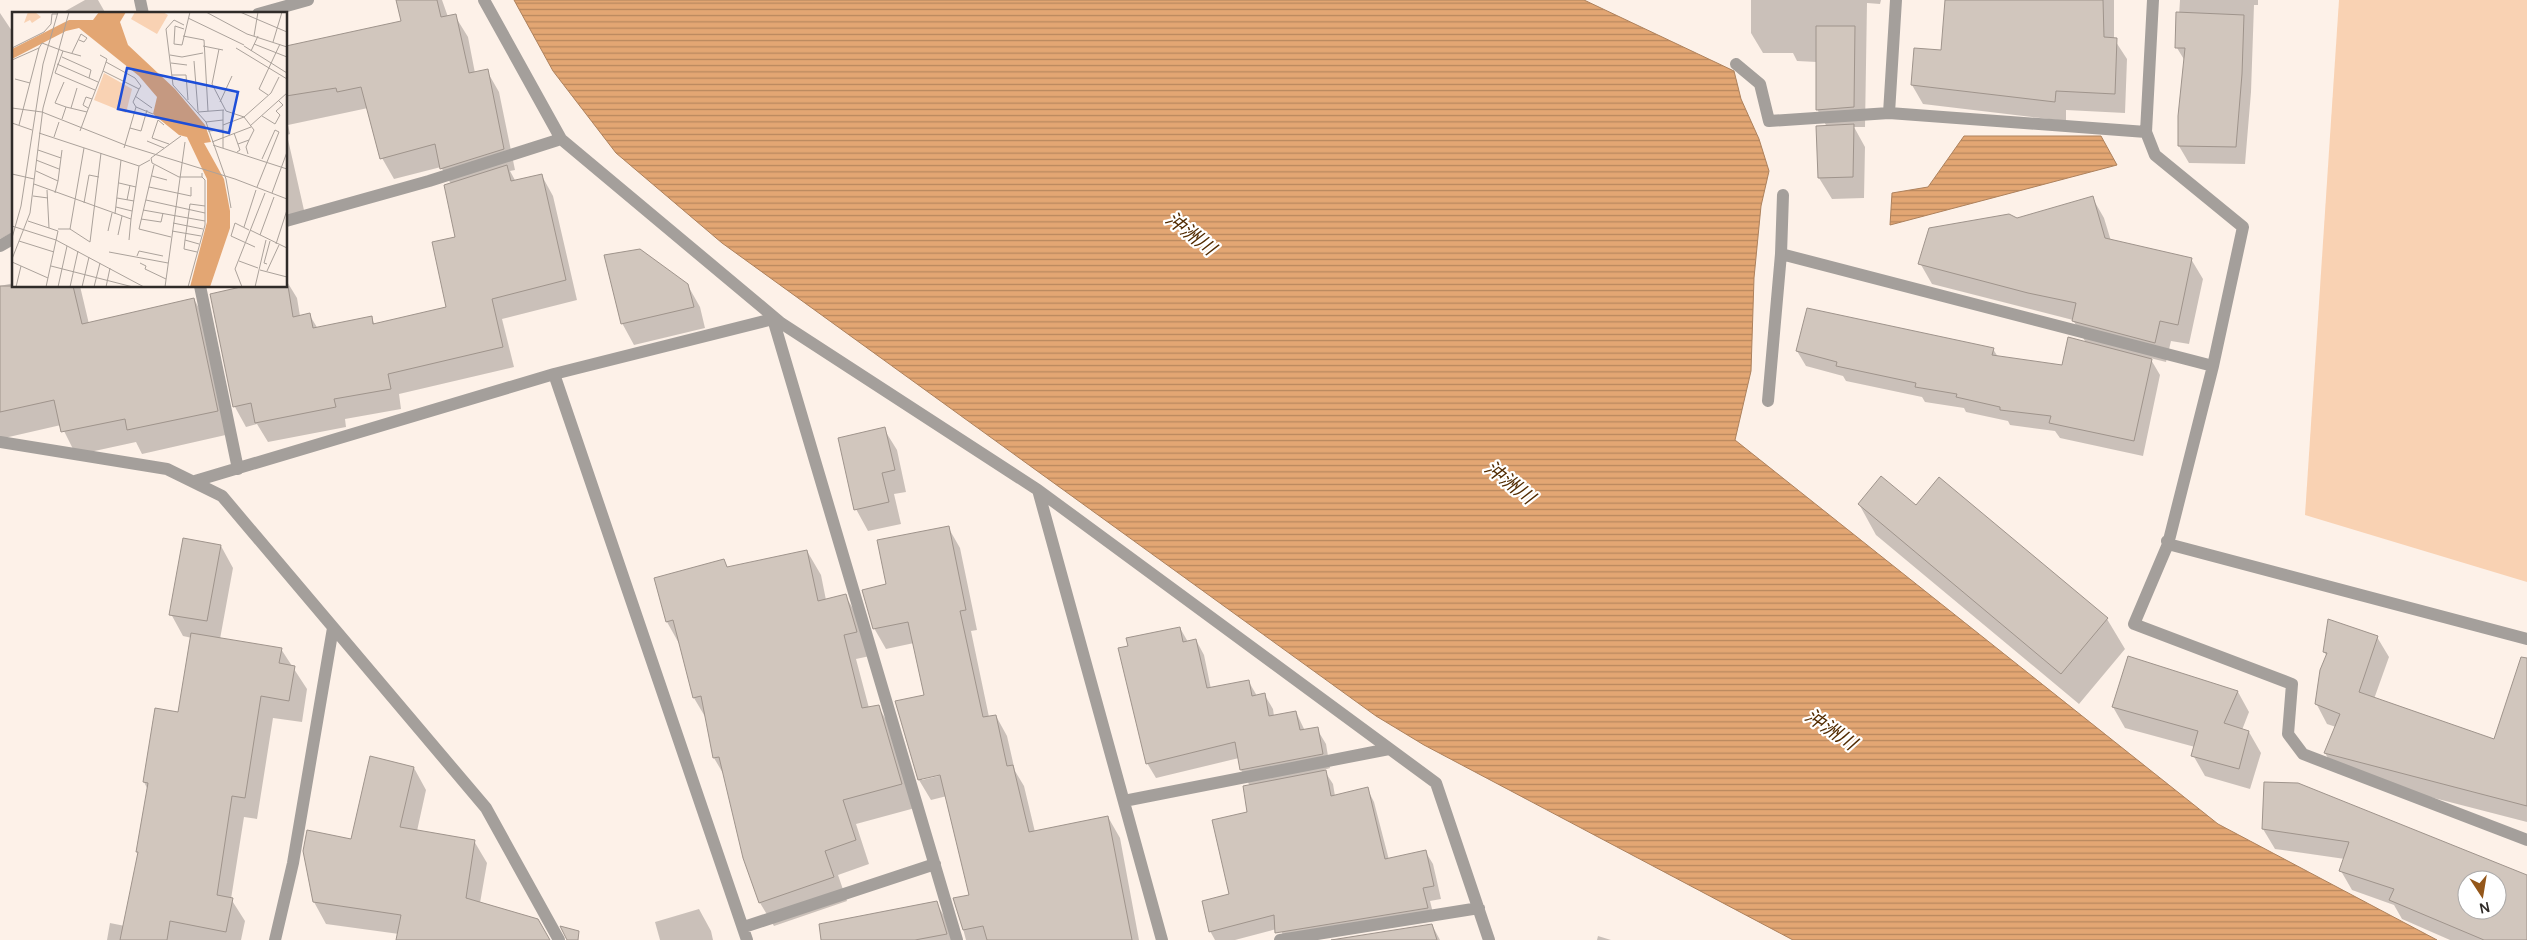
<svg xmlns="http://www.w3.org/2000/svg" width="2527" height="940" viewBox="0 0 2527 940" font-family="Manrope,'Noto Sans JP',sans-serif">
  <defs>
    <pattern id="water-rules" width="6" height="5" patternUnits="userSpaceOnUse" patternTransform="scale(1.25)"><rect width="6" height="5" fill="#e3a673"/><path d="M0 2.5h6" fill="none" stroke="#b8875e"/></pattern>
  </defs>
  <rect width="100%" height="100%" fill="#fdf1e8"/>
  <!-- garden -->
  <path fill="#f9d2b3" d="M 2339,0 L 2527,0 L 2527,582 L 2305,515 Z"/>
  <!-- water -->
  <path fill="url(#water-rules)" stroke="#ad815c" d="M 514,0 L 1584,0 L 1734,71 L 1741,99 L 1759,139 L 1769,171 L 1761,206 L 1754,278 L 1751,371 L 1735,440 L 2218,824 L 2437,940 L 1793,940 L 1424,745 L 1376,716 L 722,243 L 616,153 L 553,71 Z
    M 1964,136 L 2101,136 L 2117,165 L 1890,225 L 1892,193 L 1928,187 Z"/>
  <!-- shadow -->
  <path fill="#0003" fill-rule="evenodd" d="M 85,0 L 98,0 L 106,14 L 60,14 Z
    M 397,0 L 442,0 L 448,17 L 455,16 L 468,37 L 475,73 L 487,71 L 499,92 L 515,170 L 510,171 L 516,182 L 542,176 L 553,196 L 577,300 L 502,319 L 514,367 L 399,394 L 401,409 L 345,419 L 346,427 L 268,442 L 257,424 L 246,427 L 235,407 L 286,286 L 286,280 L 297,298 L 300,316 L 309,314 L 318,329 L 371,317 L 375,325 L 448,308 L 456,238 L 451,184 L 441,167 L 394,179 L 382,158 L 368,108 L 288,125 L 290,134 L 287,135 L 306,219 L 286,224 L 286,47 L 402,22 Z
    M 1751,0 L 1881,0 L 1880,4 L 1867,3 L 1865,127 L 1854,127 L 1865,147 L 1864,198 L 1832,199 L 1819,178 L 1827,127 L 1817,109 L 1817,62 L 1797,61 L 1793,53 L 1763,53 L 1751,33 Z
    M 1946,0 L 2114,0 L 2114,39 L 2127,59 L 2125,113 L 2066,110 L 2066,121 L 1923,104 L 1912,85 L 1942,52 Z
    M 2180,0 L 2258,0 L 2258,5 L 2254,5 L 2251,92 L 2245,164 L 2189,163 L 2179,146 L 2185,61 L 2177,48 Z
    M 0,13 L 14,34 L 14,232 L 0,239 Z
    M 2092,197 L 2104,218 L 2111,241 L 2191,259 L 2203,279 L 2189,344 L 2171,341 L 2166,362 L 2150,358 L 2160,375 L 2143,456 L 2060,438 L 2055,431 L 2010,425 L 2008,421 L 1966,412 L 1964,408 L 1925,402 L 1922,397 L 1846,381 L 1843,376 L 1806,366 L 1797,351 L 1993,349 L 1998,357 L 2063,367 L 2086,343 L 2073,320 L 1932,284 L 1920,263 L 2017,220 Z
    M 14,283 L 14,286 L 80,286 L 89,324 L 194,299 L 207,323 L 230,434 L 142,454 L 136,442 L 76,455 L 61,425 L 0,439 L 0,286 Z
    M 687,284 L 700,307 L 705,328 L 634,345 L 622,323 Z
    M 884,429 L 897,450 L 906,492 L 894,494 L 901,524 L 868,531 L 856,509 Z
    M 1859,504 L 1916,507 L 2107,619 L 2125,649 L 2079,704 L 1876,535 Z
    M 948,527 L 960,548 L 977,630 L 971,631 L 989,717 L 996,716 L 1007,736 L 1015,771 L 1024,786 L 1035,832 L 1108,817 L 1120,838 L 1139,940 L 966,940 L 955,899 L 971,895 L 947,796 L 931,800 L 919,780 L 896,702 L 925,696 L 914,643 L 886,649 L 874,628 L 887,585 ZM 946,772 L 947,774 L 922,780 L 922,778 Z
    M 221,546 L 233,568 L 220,639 L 281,649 L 307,689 L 302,722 L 273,718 L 257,819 L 244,817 L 231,899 L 245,921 L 241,940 L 107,940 L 110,923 L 125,926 L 139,854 L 137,851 L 148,790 L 144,782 L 180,713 L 192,638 L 183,636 L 171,614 Z
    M 807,551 L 821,575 L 826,600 L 845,595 L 859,619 L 870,656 L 856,659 L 869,708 L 878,706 L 892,730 L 915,808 L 856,824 L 869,864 L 838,875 L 847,901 L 774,926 L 760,903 L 724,775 L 714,758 L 707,720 L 694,698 L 681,647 L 667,622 L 656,579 L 724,561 L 728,568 Z
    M 1180,628 L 1188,642 L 1196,640 L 1204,655 L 1211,689 L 1249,682 L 1257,696 L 1264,694 L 1273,709 L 1274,716 L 1296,712 L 1305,731 L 1317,729 L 1326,744 L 1330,768 L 1324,770 L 1333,784 L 1335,796 L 1367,788 L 1374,802 L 1389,860 L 1425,851 L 1433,864 L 1441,899 L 1430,901 L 1435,921 L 1285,940 L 1280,928 L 1235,940 L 1215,940 L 1210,931 L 1230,895 L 1249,813 L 1250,786 L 1241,770 L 1239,758 L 1156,778 L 1147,763 Z
    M 2377,637 L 2389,657 L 2374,699 L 2495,740 L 2527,677 L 2527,822 L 2337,773 L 2325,753 L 2336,727 L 2327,724 L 2316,703 L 2327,656 L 2324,652 Z
    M 2238,692 L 2249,712 L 2242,730 L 2249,732 L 2261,753 L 2250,789 L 2205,776 L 2193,755 L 2195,747 L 2125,728 L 2113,707 Z
    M 414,768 L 426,790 L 417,831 L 474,841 L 487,863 L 480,903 L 547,940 L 398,940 L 399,934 L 326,924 L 314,902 L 351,840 Z
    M 2266,783 L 2527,878 L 2527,940 L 2450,940 L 2402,919 L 2394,905 L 2352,890 L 2341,871 L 2345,859 L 2275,849 L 2263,829 ZM 2467,880 L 2497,880 L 2497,910 L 2467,910 Z
    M 936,902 L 948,923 L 953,940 L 833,940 Z
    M 699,909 L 711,931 L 713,940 L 660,940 L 655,922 Z
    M 1432,925 L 1440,940 L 1339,940 Z
    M 1598,936 L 1611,940 L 1597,940 Z"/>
  <!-- building -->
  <path fill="#d1c6bd" stroke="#9f948c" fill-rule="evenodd" d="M 396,0 L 437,0 L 441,17 L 456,14 L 469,73 L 488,69 L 504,149 L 440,169 L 435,144 L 380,159 L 361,87 L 337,92 L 336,88 L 286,96 L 286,46 L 401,21 Z
    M 1945,0 L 2103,0 L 2104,37 L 2117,38 L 2115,94 L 2056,91 L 2055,102 L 1911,85 L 1914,48 L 1941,50 Z
    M 2176,12 L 2244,15 L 2242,74 L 2236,147 L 2178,146 L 2178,116 L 2185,48 L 2175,48 Z
    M 1816,26 L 1855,26 L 1854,107 L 1816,110 Z
    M 1854,124 L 1853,177 L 1818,178 L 1816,126 Z
    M 507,165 L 511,181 L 542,174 L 566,280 L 492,299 L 503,347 L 388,374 L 391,389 L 334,399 L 336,407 L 255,423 L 251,403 L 233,407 L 210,294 L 245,286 L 288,286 L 293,317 L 310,313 L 313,328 L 372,316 L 373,324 L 446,307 L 432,242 L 455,237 L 444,185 Z
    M 2093,196 L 2105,238 L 2192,258 L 2178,325 L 2160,321 L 2155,343 L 2072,321 L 2076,303 L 2028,293 L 1918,264 L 1929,228 L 2009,214 L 2017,218 Z
    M 640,249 L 688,284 L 694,307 L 621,324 L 604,255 Z
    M 0,286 L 73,286 L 82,324 L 194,298 L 218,411 L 127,430 L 125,419 L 61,432 L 54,400 L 0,412 Z
    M 1807,308 L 1994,348 L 1992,355 L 2062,365 L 2068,337 L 2152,359 L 2134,441 L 2049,423 L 2051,416 L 2000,410 L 2000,407 L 1956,397 L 1957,394 L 1915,387 L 1916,383 L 1836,366 L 1837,362 L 1796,351 Z
    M 885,427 L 895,470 L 882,473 L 889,502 L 854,510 L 838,438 Z
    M 1881,476 L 1916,505 L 1939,477 L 2108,618 L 2061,674 L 1858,504 Z
    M 949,526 L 966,610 L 960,611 L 983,717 L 996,715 L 1007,766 L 1013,765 L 1029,832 L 1108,816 L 1132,940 L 987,940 L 983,926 L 963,930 L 953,898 L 969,895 L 940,775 L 918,780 L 895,701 L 924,695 L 908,622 L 873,629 L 862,590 L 886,584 L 877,540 Z
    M 183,538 L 221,545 L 207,621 L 169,615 Z
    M 807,550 L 818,601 L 846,594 L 857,632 L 844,635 L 862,708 L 879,705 L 902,784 L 843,800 L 856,840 L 825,851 L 834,877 L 759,903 L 743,858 L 719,757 L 713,758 L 701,696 L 693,698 L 673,620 L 666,622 L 654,578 L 724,559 L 727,567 Z
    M 2328,619 L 2378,636 L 2359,692 L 2494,739 L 2521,657 L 2527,658 L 2527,806 L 2324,753 L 2340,714 L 2315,704 L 2320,670 L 2327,653 L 2323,652 Z
    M 1180,627 L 1183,642 L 1196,639 L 1207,688 L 1249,680 L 1252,696 L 1265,693 L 1269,716 L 1296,711 L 1300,730 L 1318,727 L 1323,754 L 1240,770 L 1235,742 L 1146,764 L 1118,648 L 1128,646 L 1126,638 Z
    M 191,633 L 282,648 L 279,663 L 295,666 L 289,701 L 261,696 L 245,798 L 232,796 L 217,895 L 233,898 L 226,932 L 170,921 L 167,940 L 120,940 L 138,852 L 136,852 L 148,783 L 143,782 L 155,708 L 178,712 Z
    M 2128,656 L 2238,691 L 2224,723 L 2249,731 L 2239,769 L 2191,756 L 2198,731 L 2112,707 Z
    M 370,756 L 414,767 L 400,827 L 475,840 L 466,898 L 538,919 L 550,940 L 396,940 L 401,915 L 313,902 L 303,851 L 307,830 L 351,839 Z
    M 1326,770 L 1331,796 L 1368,787 L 1385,859 L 1426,850 L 1434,886 L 1423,888 L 1428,908 L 1275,933 L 1274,915 L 1209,932 L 1202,901 L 1229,894 L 1212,820 L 1247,812 L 1243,786 Z
    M 2264,782 L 2298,783 L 2527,875 L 2527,940 L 2484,940 L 2389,900 L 2394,889 L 2339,871 L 2349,842 L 2262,829 ZM 2467,880 L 2497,880 L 2497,910 L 2467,910 Z
    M 937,901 L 947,934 L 915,940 L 821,940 L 819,924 Z
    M 1432,924 L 1437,940 L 1331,940 Z
    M 560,926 L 579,931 L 578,940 L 567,940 Z"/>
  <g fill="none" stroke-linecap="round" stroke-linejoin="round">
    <!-- minor -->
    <path stroke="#a49f9b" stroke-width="12" d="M 140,0 L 143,14
      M 484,0 L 561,139 L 781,323 L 1038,490 L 1436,783 L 1489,940
      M 2153,0 L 2146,132 L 2155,155 L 2243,227 L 2213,366 L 2168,544 L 2527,639
      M 258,14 L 308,0
      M 1736,64 L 1760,84 L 1769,121 L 1889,113 L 2146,132
      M 1889,113 L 1896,0
      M 1783,195 L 1781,254 L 2213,366
      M 286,221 L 429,181 L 561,139
      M 0,246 L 14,238
      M 200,286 L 238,469
      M 773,319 L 957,940
      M 554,374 L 747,940
      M 1768,401 L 1781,254
      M 0,442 L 167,469 L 222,496 L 486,808 L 559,940
      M 195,481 L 554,374 L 773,319 L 779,322
      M 1038,490 L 1162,940
      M 2167,541 L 2168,544 L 2134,624 L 2292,684 L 2288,734 L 2303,754 L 2527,840
      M 1124,801 L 1389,749
      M 744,927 L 935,864
      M 275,940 L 293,863 L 333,628
      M 1280,940 L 1479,908"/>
  </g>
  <g text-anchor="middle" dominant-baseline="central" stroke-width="4.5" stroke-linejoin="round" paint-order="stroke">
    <!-- water labels -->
    <g font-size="19" font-style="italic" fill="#532c02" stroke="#fff">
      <text transform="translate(1191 233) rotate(38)">沖洲川</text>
      <text transform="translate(1510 482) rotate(38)">沖洲川</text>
      <text transform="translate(1831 729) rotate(34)">沖洲川</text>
    </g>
  </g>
  <!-- overview -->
  <g transform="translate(12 12)">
    <rect width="275" height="275" fill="#fdf1e8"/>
    <path d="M 16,0 L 23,0 L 29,5 L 20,11 L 18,8 L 12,11 ZM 123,0 L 151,0 L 156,3 L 145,22 L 119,7 ZM 92,61 L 120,77 L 114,101 L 82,88 Z" fill="#f9d2b3"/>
    <path d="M 87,0 L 114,0 L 108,10 L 116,33 L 163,77 L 193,113 L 199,130 L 192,131 L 212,167 L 218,199 L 218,216 L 198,275 L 178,275 L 195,210 L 195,167 L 175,125 L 167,123 L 141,102 L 145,85 L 127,64 L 67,16 L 54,19 L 0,47 L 0,37 L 57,8 L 81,8 Z" fill="#e3a673"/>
    <path fill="none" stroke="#aba29b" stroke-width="1" d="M 194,0 L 235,22 L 275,35M 228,0 L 275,20M 176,6 L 232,33M 172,13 L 162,8 L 154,17 L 161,73 L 194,110 L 214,167 L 219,196M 172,17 L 163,14 L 162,32 L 170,33 L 178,0M 171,24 L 192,28 L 196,99M 242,24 L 246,0M 261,30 L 270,0M 242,32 L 275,45M 191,34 L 211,38M 232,34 L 275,61M 0,36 L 32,20 L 39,12 L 40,2 L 46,2M 224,36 L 275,67M 207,37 L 200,72 L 214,99 L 232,105 L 259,81 L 267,65M 51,39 L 69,44M 239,39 L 246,24M 60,41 L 69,22 L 75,26 L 72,30 L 67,28M 88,43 L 95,47 L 91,59M 158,43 L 170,45 L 191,41M 50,45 L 79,58 L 77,66M 0,48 L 27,36 L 30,31 L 51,39 L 43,61 L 83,78M 182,49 L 186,99M 94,50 L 123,66 L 129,74 L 127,77M 159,51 L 175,53M 45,52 L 86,70M 160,63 L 174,63 L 176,88M 3,67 L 18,71M 160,67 L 175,68M 256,83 L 247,77 L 268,32M 123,84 L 140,96M 208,90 L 220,64M 54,95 L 75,100 L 68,119M 124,95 L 141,102M 0,96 L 30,100 L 113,133 L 223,167 L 275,187M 59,96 L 65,76M 76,96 L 71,93 L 74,85 L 80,87M 211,98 L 211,136M 75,100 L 91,59 L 127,77 L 121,90 L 124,95 L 112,136M 186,100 L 212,98M 250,104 L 263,112 L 268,103 L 264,99 L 271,93 L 266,88M 50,107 L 54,95 L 43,91 L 52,70M 194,110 L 211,108M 0,111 L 20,118M 7,113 L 27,36M 152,113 L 146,108 L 140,126 L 157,132M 211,113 L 232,105 L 242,118 L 237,128M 238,114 L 275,81M 118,116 L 129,119 L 135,98M 196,119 L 211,118M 27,121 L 127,154 L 138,148M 222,121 L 228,138 L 225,140M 169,124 L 139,146 L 140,151 L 167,165 L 190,165 L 190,161M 42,125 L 47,110M 135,129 L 152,136M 200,130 L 239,115M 226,132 L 237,128 L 234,135 L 236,142M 201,133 L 275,157M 26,138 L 49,146M 24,148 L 47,157M 142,153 L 127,217 L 159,225M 24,159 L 46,169 L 43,181M 0,162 L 22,167M 140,164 L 155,168M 46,169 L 50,138M 107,171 L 124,175M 22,172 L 119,207 L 127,154M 137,175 L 179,184 L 179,175M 245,175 L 267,120 L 263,118 L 250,147M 260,181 L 275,140M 21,184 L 36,186M 105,186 L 122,189M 115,188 L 118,173M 134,188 L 193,201M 72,191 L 77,163 L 87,165M 178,192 L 173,228 L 187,232M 178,192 L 193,194M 104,195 L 120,199M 131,198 L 193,209M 103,202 L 109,148M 129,207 L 149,210 L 151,201M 16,209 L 37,216M 161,211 L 191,217M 0,214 L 44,228 L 132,275M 232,215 L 244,178M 46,217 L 58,217 L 78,230 L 89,141M 58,217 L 72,136M 237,218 L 223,211 L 219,224 L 243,235M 238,218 L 275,236M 96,219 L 100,201M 160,219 L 189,224M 106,223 L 110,204M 248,223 L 262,185M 0,226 L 9,194 L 31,52 L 46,0M 117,228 L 119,207M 173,228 L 172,237 L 185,240M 7,229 L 42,240M 264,232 L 275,198M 97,240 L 156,251M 125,244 L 127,239 L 151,244M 0,247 L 18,201 L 31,96 L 57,0M 227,249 L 246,256M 0,250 L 36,266M 128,251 L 134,254 L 133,257 L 154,267M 255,252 L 252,251 L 258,229M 39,254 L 121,275M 248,258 L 275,265M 255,259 L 267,233M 4,275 L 9,254M 34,275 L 46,219 L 37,216 L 35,178M 46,275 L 55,234M 58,275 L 66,239M 70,275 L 77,245M 82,275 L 88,251M 94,275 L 98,256M 153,275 L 173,130M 176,275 L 193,213 L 193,168 L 190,165M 230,275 L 223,257 L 253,181M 243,275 L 254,228"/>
    <path fill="#1d4ed8" fill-opacity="0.15" stroke="#1d4ed8" stroke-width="2.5" d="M 115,56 L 226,80 L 217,121 L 106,97 Z"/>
    <rect width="275" height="275" fill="none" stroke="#2f2b28" stroke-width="2.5"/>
  </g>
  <!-- north arrow -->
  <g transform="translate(2482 895) rotate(168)"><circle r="24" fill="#ffffff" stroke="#acaaa9"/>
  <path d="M0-4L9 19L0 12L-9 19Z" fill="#94571a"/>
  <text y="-8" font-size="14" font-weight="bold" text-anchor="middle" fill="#2f2b28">N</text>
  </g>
</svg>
